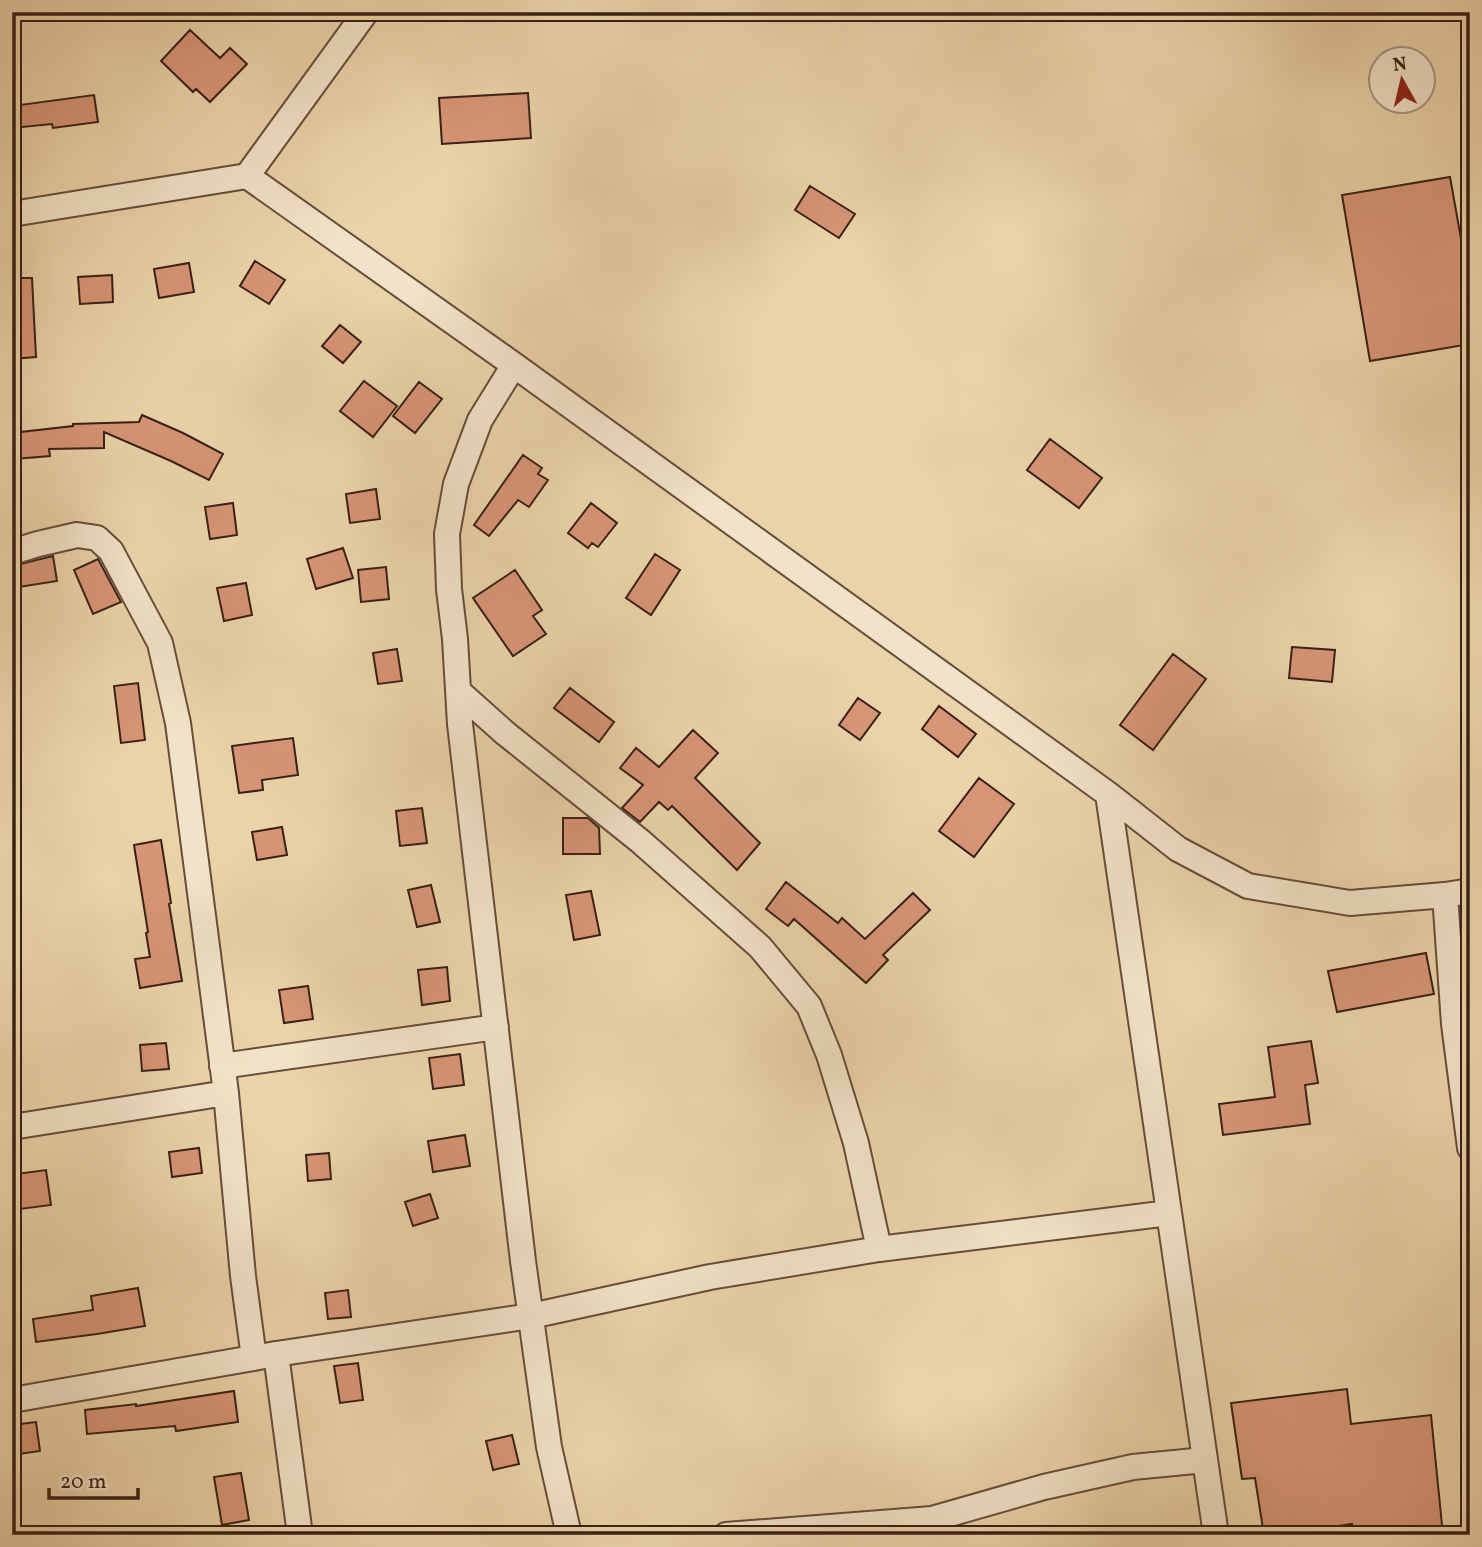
<svg xmlns="http://www.w3.org/2000/svg" width="1482" height="1547" viewBox="0 0 1482 1547" font-family="Vollkorn,serif">
  <rect width="100%" height="100%" fill="#ebd3a9"/>
  <filter id="stains"><feTurbulence type="fractalNoise" baseFrequency=".00286" numOctaves="4"/><feColorMatrix values="0 0 0 0 .2 0 0 0 0 .09 0 0 0 0 .02 0 0 0 .5 -.17"/></filter>
  <radialGradient id="worn" r=".72"><stop offset=".6" stop-color="#630" stop-opacity="0"/><stop offset="1" stop-color="#630" stop-opacity=".3"/></radialGradient>
  <!-- building -->
  <path fill="#d79576" stroke="#392015" stroke-width="2" d="M 190,30 L 220,58 L 230,48 L 247,64 L 210,102 L 196,89 L 193,92 L 161,61 Z
    M 528,93 L 531,138 L 442,144 L 439,98 Z
    M 94,95 L 98,122 L 53,128 L 52,124 L 12,128 L 12,106 Z
    M 1450,177 L 1470,289 L 1470,344 L 1370,361 L 1342,195 Z
    M 810,186 L 855,214 L 839,238 L 795,210 Z
    M 255,261 L 285,280 L 269,304 L 240,286 Z
    M 189,263 L 194,292 L 159,298 L 154,269 Z
    M 112,275 L 113,302 L 80,304 L 78,277 Z
    M 12,278 L 32,278 L 36,357 L 12,359 Z
    M 340,325 L 361,342 L 343,363 L 322,346 Z
    M 364,381 L 397,406 L 373,437 L 340,411 Z
    M 419,382 L 442,399 L 415,433 L 393,416 Z
    M 142,415 L 183,433 L 223,454 L 209,480 L 171,461 L 104,432 L 104,448 L 49,449 L 50,456 L 15,459 L 12,433 L 73,426 L 73,424 L 139,422 Z
    M 1050,439 L 1102,478 L 1079,508 L 1027,470 Z
    M 523,455 L 542,468 L 538,474 L 548,480 L 529,507 L 518,500 L 489,536 L 474,525 Z
    M 376,489 L 380,519 L 350,523 L 346,494 Z
    M 233,503 L 237,535 L 210,539 L 205,507 Z
    M 591,503 L 617,523 L 598,547 L 592,543 L 588,548 L 568,533 Z
    M 343,548 L 353,578 L 316,589 L 307,559 Z
    M 655,554 L 680,570 L 651,615 L 626,598 Z
    M 53,556 L 57,581 L 12,588 L 12,566 Z
    M 98,559 L 121,602 L 93,614 L 74,570 Z
    M 386,567 L 389,599 L 361,602 L 358,570 Z
    M 515,570 L 542,610 L 533,616 L 546,634 L 513,656 L 473,598 Z
    M 246,583 L 252,615 L 224,621 L 217,588 Z
    M 1292,647 L 1335,650 L 1332,682 L 1289,678 Z
    M 397,649 L 402,681 L 378,684 L 373,653 Z
    M 1173,654 L 1206,679 L 1153,750 L 1120,725 Z
    M 138,683 L 145,740 L 121,743 L 114,686 Z
    M 570,688 L 614,722 L 599,742 L 554,708 Z
    M 858,698 L 880,713 L 860,740 L 839,725 Z
    M 939,706 L 976,734 L 958,757 L 922,729 Z
    M 693,730 L 718,753 L 695,778 L 760,843 L 737,870 L 672,806 L 668,810 L 659,802 L 640,822 L 622,808 L 643,785 L 620,768 L 636,748 L 659,767 Z
    M 293,738 L 298,775 L 262,780 L 263,790 L 239,793 L 232,746 Z
    M 979,778 L 1014,804 L 974,857 L 939,831 Z
    M 422,808 L 427,843 L 400,846 L 396,811 Z
    M 563,818 L 588,818 L 599,828 L 600,854 L 563,854 Z
    M 282,827 L 287,855 L 257,860 L 252,832 Z
    M 161,840 L 171,903 L 169,904 L 182,981 L 140,988 L 135,959 L 150,957 L 146,933 L 148,932 L 134,845 Z
    M 786,882 L 838,923 L 842,918 L 865,939 L 913,893 L 930,910 L 883,955 L 888,960 L 866,983 L 794,919 L 788,926 L 766,909 Z
    M 431,885 L 440,922 L 417,927 L 408,890 Z
    M 591,891 L 600,935 L 574,940 L 566,895 Z
    M 1426,953 L 1434,994 L 1337,1012 L 1328,971 Z
    M 447,967 L 450,1001 L 422,1005 L 418,970 Z
    M 308,986 L 313,1019 L 284,1023 L 279,990 Z
    M 1311,1041 L 1318,1083 L 1305,1085 L 1310,1124 L 1223,1135 L 1219,1104 L 1275,1097 L 1268,1047 Z
    M 166,1043 L 169,1069 L 142,1071 L 140,1045 Z
    M 460,1054 L 464,1085 L 433,1089 L 429,1058 Z
    M 465,1135 L 470,1166 L 433,1172 L 428,1141 Z
    M 199,1148 L 202,1173 L 172,1177 L 169,1152 Z
    M 329,1153 L 331,1179 L 308,1181 L 306,1155 Z
    M 46,1170 L 51,1205 L 20,1209 L 16,1174 Z
    M 430,1194 L 438,1218 L 413,1226 L 405,1202 Z
    M 138,1288 L 145,1326 L 97,1334 L 36,1342 L 33,1319 L 93,1310 L 91,1296 Z
    M 348,1290 L 351,1317 L 328,1319 L 325,1293 Z
    M 358,1363 L 363,1400 L 340,1403 L 334,1366 Z
    M 1347,1389 L 1351,1424 L 1431,1415 L 1443,1535 L 1353,1535 L 1352,1524 L 1279,1535 L 1264,1535 L 1255,1478 L 1242,1479 L 1231,1403 Z
    M 234,1391 L 238,1422 L 176,1431 L 175,1426 L 87,1434 L 85,1410 L 136,1404 L 136,1406 Z
    M 36,1422 L 40,1451 L 12,1455 L 12,1425 Z
    M 512,1435 L 519,1464 L 493,1470 L 486,1441 Z
    M 241,1473 L 249,1520 L 222,1525 L 214,1477 Z"/>
  <g fill="none" stroke-linecap="round" stroke-linejoin="round">
    <!-- minor casing -->
    <g stroke="#664d3a" stroke-width="28">
      <path id="minor" d="M 247,176 L 366,12
        M 12,214 L 247,176 L 514,365 L 1108,794 L 1178,849 L 1248,886 L 1350,903 L 1445,895 L 1470,891
        M 514,365 L 480,420 L 456,484 L 447,534 L 449,589 L 455,639 L 460,724 L 523,1261 L 549,1447 L 569,1535
        M 12,552 L 38,544 L 77,535 L 97,538 L 111,551 L 160,643 L 178,723 L 226,1093 L 243,1276 L 254,1358
        M 458,691 L 505,733 L 640,841 L 760,947 L 809,1006 L 829,1055 L 856,1143 L 879,1249
        M 1108,794 L 1216,1535
        M 1445,895 L 1454,1024 L 1470,1148
        M 222,1066 L 496,1027
        M 12,1127 L 226,1093
        M 276,1354 L 300,1535
        M 12,1400 L 276,1354 L 531,1316 L 710,1277 L 879,1249 L 1169,1213
        M 726,1535 L 932,1519 L 1044,1487 L 1133,1467 L 1205,1460"/>
    </g>
    <!-- minor -->
    <use href="#minor" stroke="#f2e2c7" stroke-width="24"/>
  </g>
  <!-- margin -->
  <rect width="1482" height="1547" fill="none" stroke="#ebd3a9" stroke-width="42"/>
  <rect x="14" y="14" width="1454" height="1519" fill="none" stroke="#392015" stroke-width="3.5"/>
  <rect x="21" y="21" width="1440" height="1505" fill="none" stroke="#392015" stroke-width="2"/>
  <!-- north arrow -->
  <g transform="translate(1402 80) rotate(352)"><circle r="33" fill="#f2e2c7" stroke="#a89480" stroke-width="2"/>
  <path d="M0-5L12 26L0 18L-12 26Z" fill="#8f2418"/>
  <text y="-10" font-size="19" font-weight="bold" text-anchor="middle" fill="#392015">N</text>
  </g>
  <!-- scale -->
  <path d="M49 1488v10h89v-10" fill="none" stroke="#392015" stroke-width="3.5"/>
  <text x="60" y="1488" font-size="21" fill="#392015" stroke="#f2e2c7" stroke-width="5" paint-order="stroke">20 m</text>
  <rect width="100%" height="100%" filter="url(#stains)"/>
  <rect width="100%" height="100%" fill="url(#worn)"/>
</svg>
